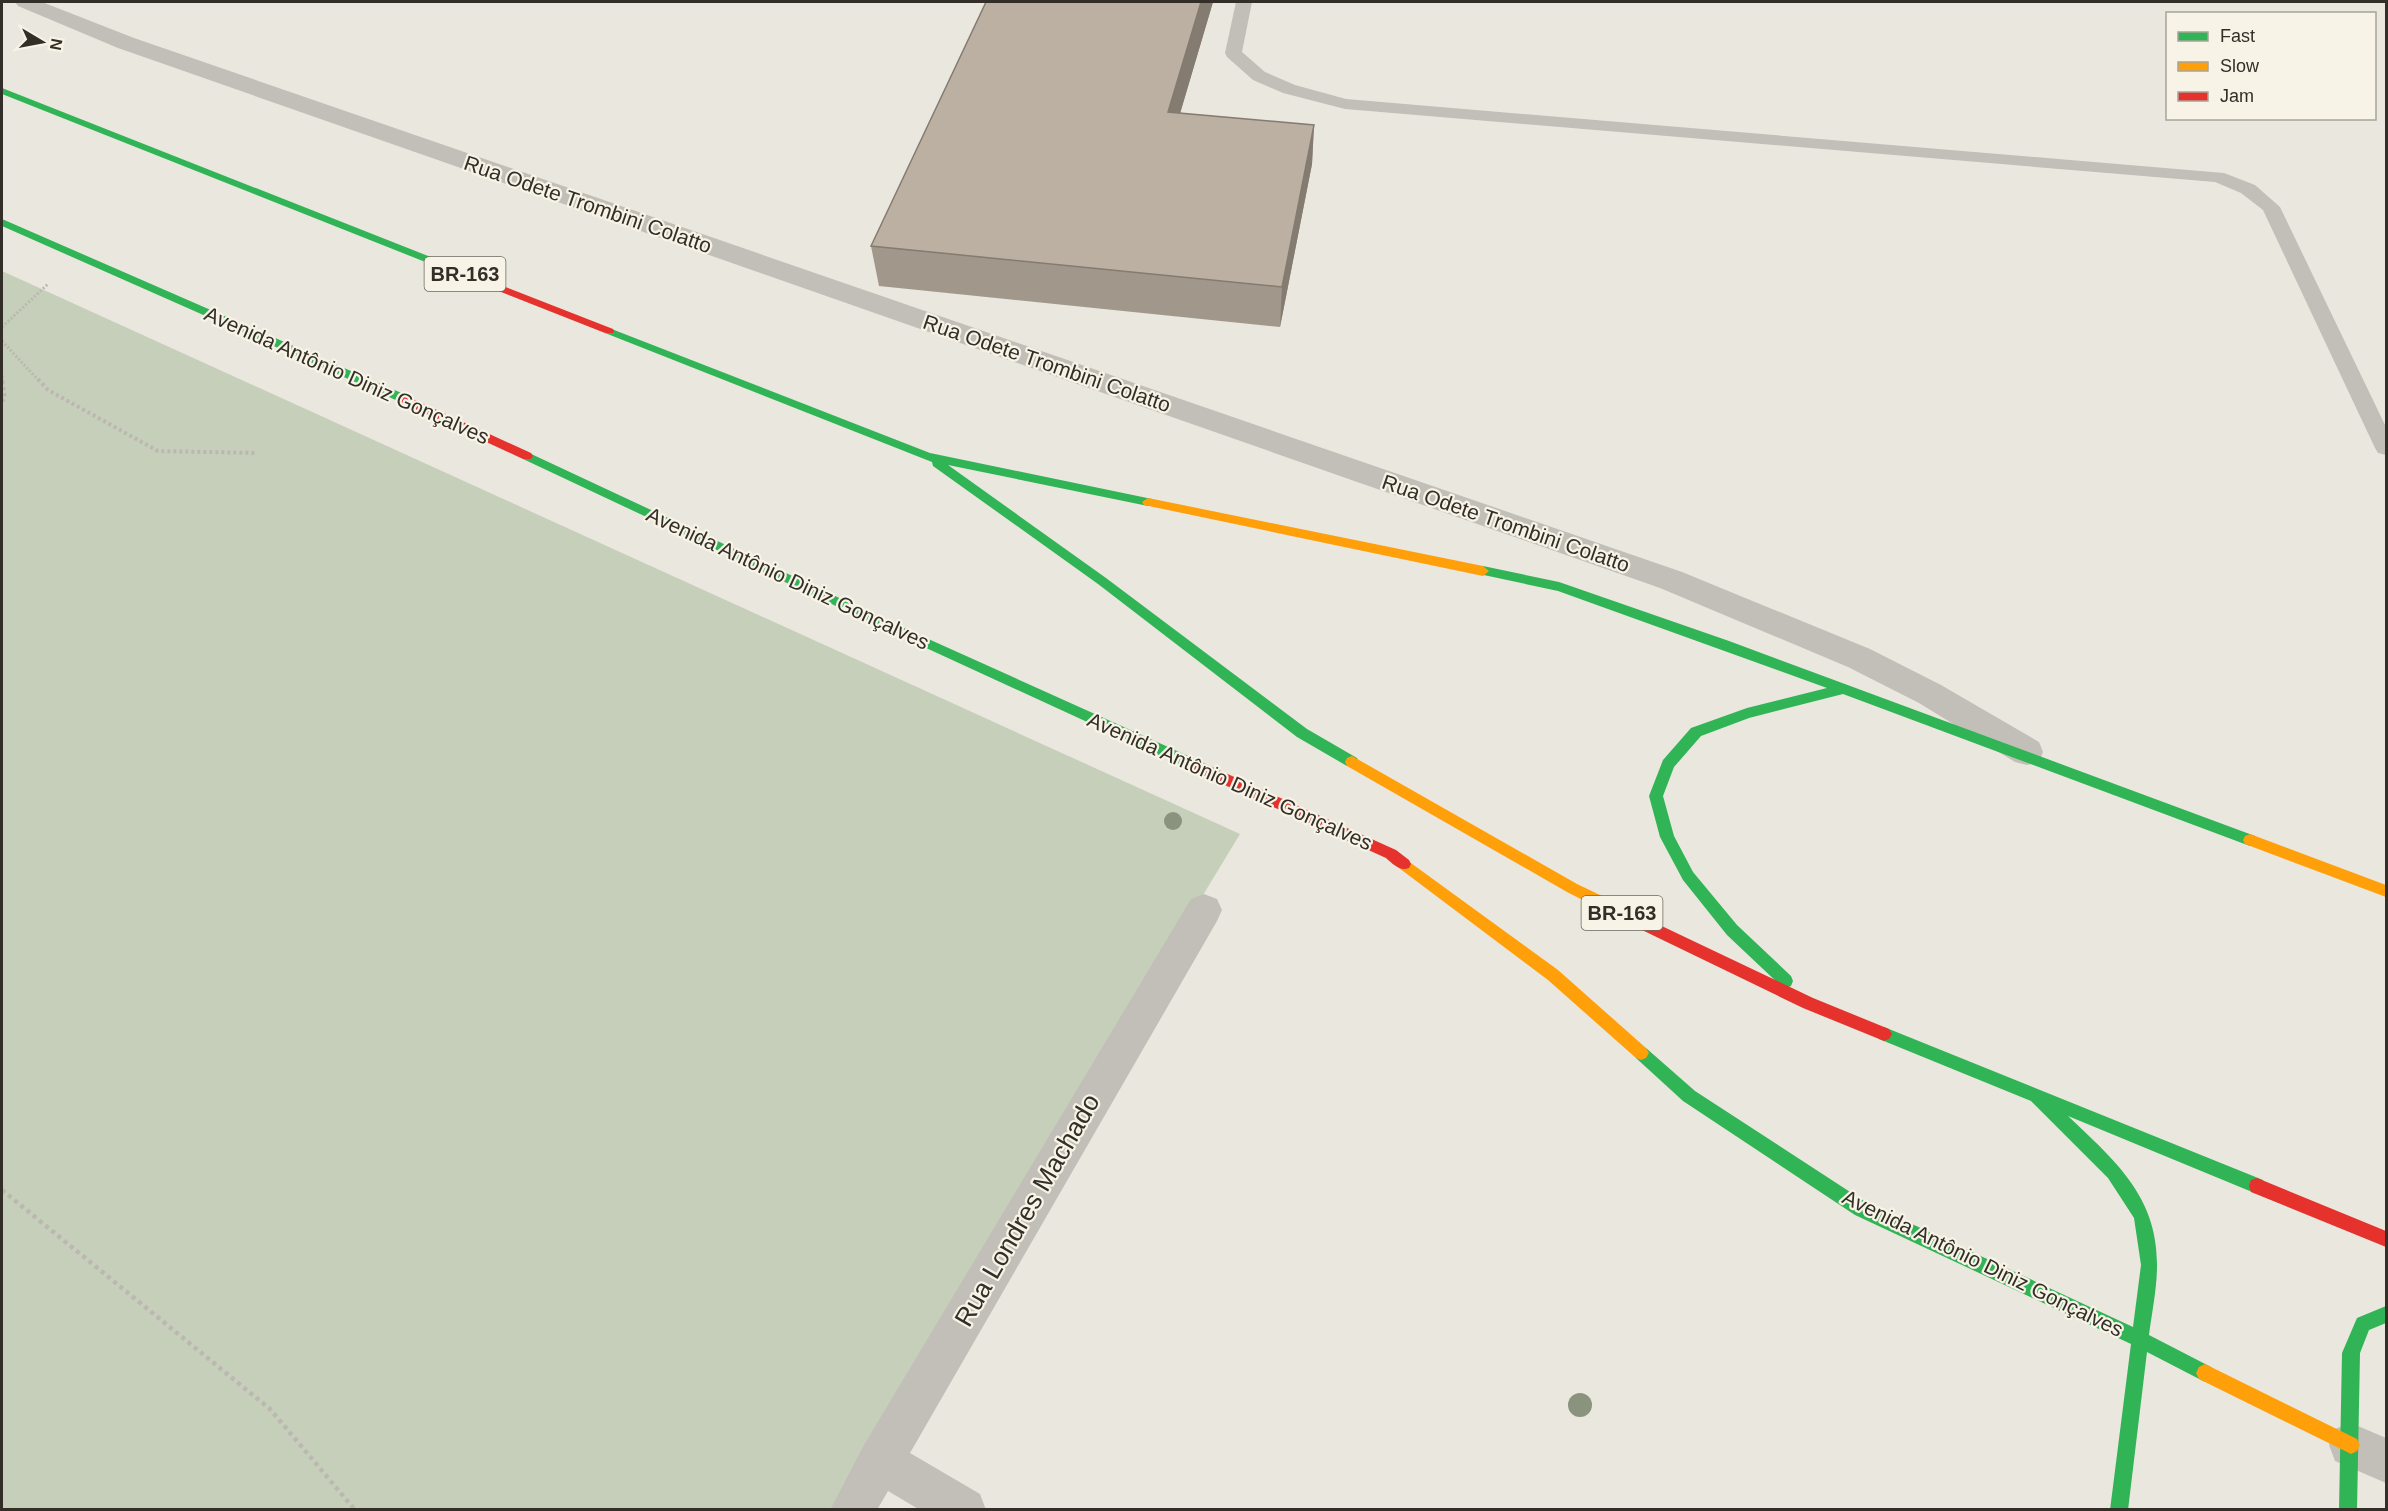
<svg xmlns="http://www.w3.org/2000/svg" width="2388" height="1511" viewBox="0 0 2388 1511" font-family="Arial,sans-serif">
  <rect width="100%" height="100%" fill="#eae7de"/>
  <!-- green -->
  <path fill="#c6cfba" d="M 2,271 L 1240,834 L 831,1509 L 2,1509 Z"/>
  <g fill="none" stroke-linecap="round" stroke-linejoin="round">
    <!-- path-far2 -->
    <path stroke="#bbb8b1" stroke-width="3" stroke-dasharray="2 2" stroke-linecap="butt" d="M 2,327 L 48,284
      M 2,341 L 39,381
      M 2,376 L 3,381"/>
    <!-- path-far1 -->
    <path stroke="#bbb8b1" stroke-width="4" stroke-dasharray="3 3" stroke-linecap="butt" d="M 38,379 L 48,390 L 158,451 L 256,453
      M 2,401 L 5,398 L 2,379"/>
    <!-- path -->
    <path stroke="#bbb8b1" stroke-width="4.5" stroke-dasharray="4 4" stroke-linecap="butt" d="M 2,1190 L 270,1409 L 355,1510"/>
    <!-- lane -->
    <path fill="#c2bfb8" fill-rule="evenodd" d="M 1236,2 L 1252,2 L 1242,52 L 1265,72 L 1295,85 L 1346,99 L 2224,173 L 2255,185 L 2280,207 L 2386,427 L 2386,455 L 2378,453 L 2375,448 L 2263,210 L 2241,193 L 2215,182 L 1345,109 L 1283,93 L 1253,80 L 1227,57 L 1225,53 Z"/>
    <!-- street -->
    <path fill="#c2bfb8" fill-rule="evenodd" d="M 15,2 L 42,2 L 134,38 L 1682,572 L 1870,649 L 1941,685 L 2039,742 L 2043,752 L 2039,762 L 2027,765 L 2015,762 L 1919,703 L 1848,667 L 1660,588 L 118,48 L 18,6 Z
      M 1204,894 L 1217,899 L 1222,910 L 1217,921 L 910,1453 L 980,1494 L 986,1510 L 920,1510 L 888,1491 L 877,1510 L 830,1510 L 864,1445 L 1191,899 Z
      M 2351,1423 L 2386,1438 L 2386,1483 L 2335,1461 L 2329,1445 L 2335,1429 Z"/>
    <!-- fast -->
    <path fill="#30b455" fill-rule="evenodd" d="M 2,88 L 451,265 L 452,267 L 451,269 L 443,269 L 2,94 Z
      M 2,219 L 406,395 L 408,398 L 402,402 L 398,401 L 2,226 Z
      M 609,328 L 930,453 L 1152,499 L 1154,502 L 1148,506 L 948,465 L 1106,578 L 1307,729 L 1357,758 L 1359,762 L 1357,766 L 1347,766 L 1297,737 L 1098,584 L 933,466 L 932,462 L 605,333 L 605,329 Z
      M 527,452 L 895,624 L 1206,764 L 1208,768 L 1206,772 L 1196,772 L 887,630 L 523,459 L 523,453 Z
      M 1483,566 L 1559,582 L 1729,641 L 2255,836 L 2257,840 L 2255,844 L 2250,846 L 1843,694 L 1749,718 L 1701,736 L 1674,767 L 1663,796 L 1674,836 L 1693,872 L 1737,925 L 1791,976 L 1793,981 L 1791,986 L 1786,988 L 1781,986 L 1727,935 L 1683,880 L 1660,837 L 1649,796 L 1663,760 L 1691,728 L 1747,708 L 1827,688 L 1558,591 L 1479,574 L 1477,571 Z
      M 1884,1027 L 2263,1180 L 2265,1186 L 2263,1192 L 2257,1194 L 2068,1116 C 2114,1160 2158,1196 2157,1266 C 2157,1288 2152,1312 2149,1335 L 2211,1367 L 2214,1373 L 2211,1379 L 2205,1382 L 2147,1352 L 2128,1510 L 2110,1510 L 2131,1344 L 1855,1215 L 1683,1101 L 1636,1058 L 1633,1053 L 1636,1048 L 1641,1046 L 1646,1048 L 1695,1091 L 1867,1203 L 2133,1327 L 2141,1265 L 2134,1218 L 2108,1178 L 2031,1101 L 1879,1039 L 1876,1034 L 1879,1029 Z
      M 2386,1306 L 2386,1323 L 2369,1330 L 2360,1353 L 2357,1510 L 2339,1510 L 2342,1353 L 2357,1318 Z"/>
    <!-- slow -->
    <path fill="#ff9f0a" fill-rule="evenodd" d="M 1148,498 L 1483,566 L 1489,571 L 1483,576 L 1144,505 L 1142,502 Z
      M 1352,756 L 1577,884 L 1652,920 L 1654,925 L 1652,930 L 1647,931 L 1642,930 L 1567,892 L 1347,766 L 1345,762 L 1347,758 Z
      M 2250,834 L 2386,885 L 2386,897 L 2245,844 L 2243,840 L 2245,836 Z
      M 1404,858 L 1558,970 L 1646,1048 L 1649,1053 L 1646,1058 L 1641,1060 L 1636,1058 L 1548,980 L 1399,868 L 1397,864 L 1399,860 Z
      M 2205,1364 L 2357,1439 L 2360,1445 L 2357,1451 L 2351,1454 L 2345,1451 L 2199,1379 L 2196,1373 L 2199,1367 Z"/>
    <!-- jam -->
    <path fill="#e5322d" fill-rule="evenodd" d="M 447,264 L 613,329 L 614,331 L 613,333 L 605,333 L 443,269 L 442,267 Z
      M 402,394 L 531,453 L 533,456 L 531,459 L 523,459 L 398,401 L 396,398 Z
      M 1201,762 L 1396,850 L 1409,860 L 1411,864 L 1409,868 C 1400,872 1393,864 1386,858 L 1196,772 L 1194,768 L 1196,764 Z
      M 1647,919 L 1813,998 L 1889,1029 L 1892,1034 L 1889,1039 L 1884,1041 L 1803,1008 L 1642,930 L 1640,925 L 1642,920 Z
      M 2257,1178 L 2386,1231 L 2386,1247 L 2251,1192 L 2249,1186 L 2251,1180 Z"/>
  </g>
  <!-- trees -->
  <g fill="#89937d">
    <circle cx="1173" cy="821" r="9"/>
    <circle cx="1580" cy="1405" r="12"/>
  </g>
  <!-- wall -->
  <path fill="#a2978b" d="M 986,2 L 1213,2 L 1180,113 L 1314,125 L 1312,164 L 1280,327 L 879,286 L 871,246 Z"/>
  <!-- shaded-wall -->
  <path fill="#847b71" d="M 1201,2 L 1213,2 L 1169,151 L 1168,112 Z
    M 1314,125 L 1312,164 L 1280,327 L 1282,287 Z"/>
  <!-- building -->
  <path fill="#bcb0a2" stroke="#847b71" stroke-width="1.5" d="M 986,2 L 1201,2 L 1168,112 L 1314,125 L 1282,287 L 871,246 Z"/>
  <g text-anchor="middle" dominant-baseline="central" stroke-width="4.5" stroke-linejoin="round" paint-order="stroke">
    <!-- shield labels -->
    <g fill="#f7f3e6" stroke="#6e6960" stroke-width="1.5">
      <rect x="424.5" y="257" width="81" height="34" rx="4.5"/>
      <rect x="1581.5" y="896" width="81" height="34" rx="4.5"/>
    </g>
    <g font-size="20" font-weight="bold" fill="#332e27">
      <text x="465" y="274">BR-163</text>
      <text x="1622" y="913">BR-163</text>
    </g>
    <!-- street labels -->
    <g font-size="21" fill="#332e27" stroke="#f7f3e6">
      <text transform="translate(588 204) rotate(19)">Rua Odete Trombini Colatto</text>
      <text transform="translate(1047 363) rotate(19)">Rua Odete Trombini Colatto</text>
      <text transform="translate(347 375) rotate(24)">Avenida Antônio Diniz Gonçalves</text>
      <text transform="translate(1506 523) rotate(19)">Rua Odete Trombini Colatto</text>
      <text transform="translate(788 578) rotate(25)">Avenida Antônio Diniz Gonçalves</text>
      <text transform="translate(1230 781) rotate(24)">Avenida Antônio Diniz Gonçalves</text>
      <text transform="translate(1983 1263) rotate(26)">Avenida Antônio Diniz Gonçalves</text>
    </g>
    <!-- near-street labels -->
    <g font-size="26" fill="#332e27" stroke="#f7f3e6">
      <text transform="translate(1027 1210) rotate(-60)">Rua Londres Machado</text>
    </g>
  </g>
  <!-- border -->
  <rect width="2388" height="1511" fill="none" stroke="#332e27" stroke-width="6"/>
  <!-- legend -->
  <rect x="2166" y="12" width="210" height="108" fill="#f7f3e6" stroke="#a9a49a" stroke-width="1.5"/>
  <rect x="2178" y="32" width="30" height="9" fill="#30b455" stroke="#a9a49a" stroke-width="1.5"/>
  <text x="2220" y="42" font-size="18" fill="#332e27">Fast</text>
  <rect x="2178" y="62" width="30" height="9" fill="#ff9f0a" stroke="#a9a49a" stroke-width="1.5"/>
  <text x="2220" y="72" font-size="18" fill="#332e27">Slow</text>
  <rect x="2178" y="92" width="30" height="9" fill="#e5322d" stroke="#a9a49a" stroke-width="1.5"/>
  <text x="2220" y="102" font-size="18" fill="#332e27">Jam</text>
  <!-- north arrow -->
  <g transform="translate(42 42) rotate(100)" stroke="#f7f3e6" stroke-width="4.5" paint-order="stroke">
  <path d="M0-4.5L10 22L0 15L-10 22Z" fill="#332e27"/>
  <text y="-9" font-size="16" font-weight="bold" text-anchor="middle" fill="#332e27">N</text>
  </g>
</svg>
